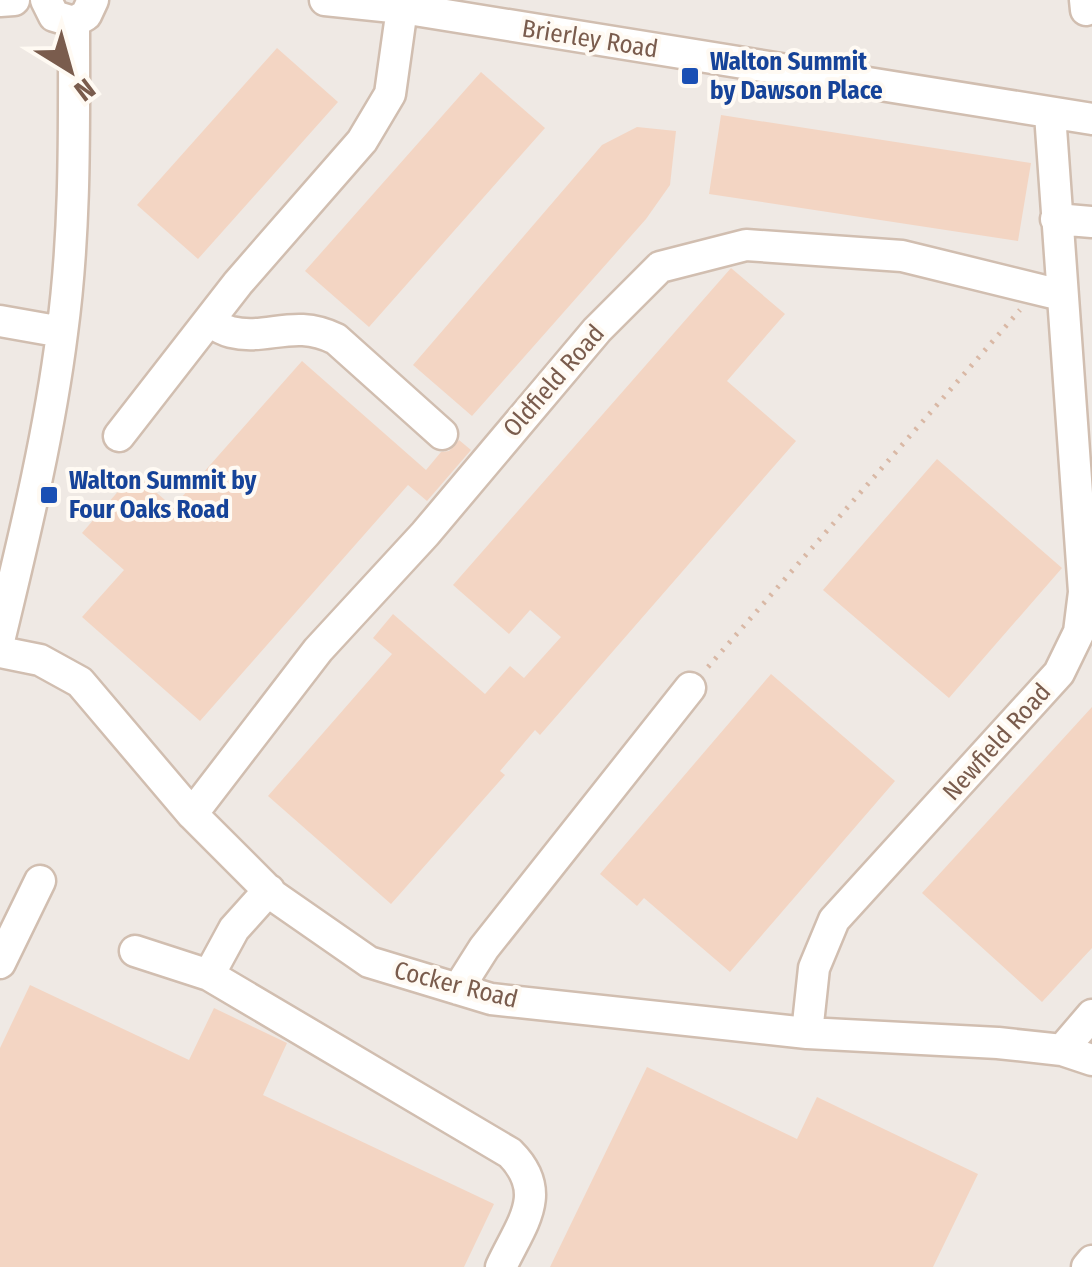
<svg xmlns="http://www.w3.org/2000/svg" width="1092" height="1267" viewBox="0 0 1092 1267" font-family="'Fira Sans Condensed',sans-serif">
  <rect width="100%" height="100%" fill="#fdf6ec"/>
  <!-- industrial -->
  <path fill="#efe9e4" d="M 0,0 L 1092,0 L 1092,1267 L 0,1267 Z"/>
  <!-- building -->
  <path fill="#f3d5c3" d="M 277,48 L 338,102 L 198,259 L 137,205 Z
    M 481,72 L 545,128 L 369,327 L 305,271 Z
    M 721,115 L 1031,163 L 1018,241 L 709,194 Z
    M 637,127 L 676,131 L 670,185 L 646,219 L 472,416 L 413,365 L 602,145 Z
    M 731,268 L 785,314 L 727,381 L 796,441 L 540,735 L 535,730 L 500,771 L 505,775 L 391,904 L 268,796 L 392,654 L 373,638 L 393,614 L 485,694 L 510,666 L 524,678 L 561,637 L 530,610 L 509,634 L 453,585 Z
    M 302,361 L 426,470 L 441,452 L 449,451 L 459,440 L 471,450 L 427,501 L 408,485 L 200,721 L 82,617 L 124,570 L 82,533 L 134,473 L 173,507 Z
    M 937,459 L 1062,568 L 949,698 L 823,590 Z
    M 771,674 L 895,781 L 730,972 L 644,898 L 637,906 L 600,874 Z
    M 1092,707 L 1092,948 L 1042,1002 L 922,893 Z
    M 30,985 L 189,1060 L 214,1008 L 287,1043 L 263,1095 L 494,1204 L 464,1267 L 0,1267 L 0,1048 Z
    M 647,1067 L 797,1139 L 817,1097 L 978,1174 L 933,1267 L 550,1267 Z"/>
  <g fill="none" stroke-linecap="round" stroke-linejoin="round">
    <!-- minor casing -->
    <g stroke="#d1beb0" stroke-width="35">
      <path id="minor" d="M 46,0 L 54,16 L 74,22 L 86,15 L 93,0
        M 325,0 L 402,8 L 1092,119
        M 1085,0 L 1086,10
        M 0,1 L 14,0
        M 1056,219 L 1092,222
        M 0,321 L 62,332
        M 209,321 C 215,325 223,330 231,332 C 268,341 294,318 336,339 L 442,434
        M 119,436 L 238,283 L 362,141 L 390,94 L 402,8
        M 0,637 C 24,537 49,436 62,333 C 76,230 74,125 74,22
        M 0,652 L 40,660 L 80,682 L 192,814 L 274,896 L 369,962 L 491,999 L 807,1033 L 998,1043 L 1062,1050 L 1092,1060
        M 192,814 L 318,650 L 425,534 L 597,330 L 660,267 L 746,245 L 902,256 L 1061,295
        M 269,890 L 234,929 L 209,975 L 510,1153 C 550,1193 521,1224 501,1267
        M 135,951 L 209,975
        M 0,963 L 40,881
        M 458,989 L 484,948 L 690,688
        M 807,1033 L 814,968 L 834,920 L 1059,673 L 1079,632 L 1084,592 L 1050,114
        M 1062,1050 L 1092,1015
        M 1087,1267 L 1092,1261"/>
    </g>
    <!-- path -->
    <path stroke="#d9b8a5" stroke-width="5" stroke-dasharray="2.5 8" stroke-linecap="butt" d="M 708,667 L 1020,310"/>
    <!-- minor -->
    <use href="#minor" stroke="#fff" stroke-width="30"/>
  </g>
  <!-- markers -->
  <g fill="#1a4fb4" stroke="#fffaf3" stroke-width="4">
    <rect x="680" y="66" width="20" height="20" rx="5"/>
    <rect x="39" y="485" width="20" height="20" rx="5"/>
  </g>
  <g text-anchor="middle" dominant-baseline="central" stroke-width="8" stroke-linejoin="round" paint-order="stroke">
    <!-- street labels -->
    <g font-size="25" fill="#7a5c4d" stroke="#fffaf3">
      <text transform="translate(590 39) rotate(9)">Brierley Road</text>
      <text transform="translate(554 381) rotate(-49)">Oldfield Road</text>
      <text transform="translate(997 742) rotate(-48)">Newfield Road</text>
      <text transform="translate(456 985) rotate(14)">Cocker Road</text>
    </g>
    <!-- transit labels -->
    <g font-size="25" font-weight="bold" fill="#164399" stroke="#fffaf3" text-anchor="start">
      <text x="710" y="62">Walton Summit<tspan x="710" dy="29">by Dawson Place</tspan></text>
      <text x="69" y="481">Walton Summit by<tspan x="69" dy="29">Four Oaks Road</tspan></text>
    </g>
  </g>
  <!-- north arrow -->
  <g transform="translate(70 70) rotate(143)" stroke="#fffaf3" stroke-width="8" paint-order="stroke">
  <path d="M0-8L18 38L0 25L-18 38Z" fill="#7a5c4d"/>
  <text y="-15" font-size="28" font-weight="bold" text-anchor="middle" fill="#7a5c4d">N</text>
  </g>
</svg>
